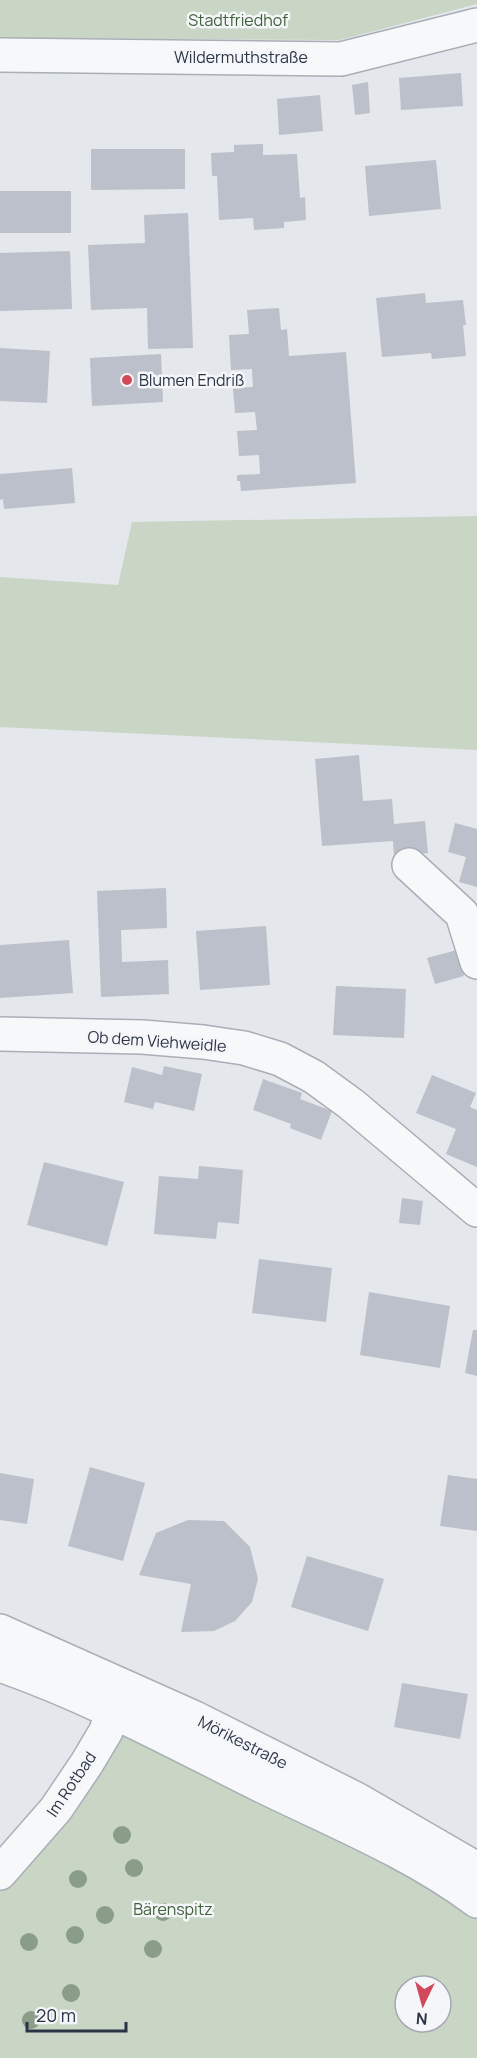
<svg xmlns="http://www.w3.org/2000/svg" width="477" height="2058" viewBox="0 0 477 2058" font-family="Manrope,sans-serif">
  <rect width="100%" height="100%" fill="#e4e7ec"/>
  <!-- green -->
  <path fill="#c9d6c5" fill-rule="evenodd" d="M 0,0 L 477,0 L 477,4 L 340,40 L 0,38 Z
    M 477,516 L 477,750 L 0,727 L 0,577 L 118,585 L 132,522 Z
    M 111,1711 L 477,1901 L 477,2058 L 0,2058 L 0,1884 ZM 405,1986 L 441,1986 L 441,2022 L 405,2022 Z"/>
  <!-- building -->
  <path fill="#bbc0ca" d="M 461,73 L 463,106 L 401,110 L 399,78 Z
    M 368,82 L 370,113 L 355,115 L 352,85 Z
    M 320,95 L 323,131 L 279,135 L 277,99 Z
    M 263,144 L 263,155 L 297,154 L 300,198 L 305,197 L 306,220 L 284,222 L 284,228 L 254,230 L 253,218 L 219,220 L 217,176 L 212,176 L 211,153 L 234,152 L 234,145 Z
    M 91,149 L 185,149 L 185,189 L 91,190 Z
    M 436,160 L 441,209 L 369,216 L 365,166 Z
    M 0,191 L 71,191 L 71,233 L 0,233 Z
    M 188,213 L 193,348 L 148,349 L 147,308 L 91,310 L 88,245 L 145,243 L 144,215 Z
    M 70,251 L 72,309 L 0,311 L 0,253 Z
    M 425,293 L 426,303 L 463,300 L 466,325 L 463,325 L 466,356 L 432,359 L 431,353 L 382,357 L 376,298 Z
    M 279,308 L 281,330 L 287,329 L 289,356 L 346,352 L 356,483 L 241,491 L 240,481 L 237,481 L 237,475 L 260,474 L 259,455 L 239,456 L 237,431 L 257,430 L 255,412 L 235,413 L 233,388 L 253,387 L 252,369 L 231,370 L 229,335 L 249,334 L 247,310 Z
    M 0,348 L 50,351 L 47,403 L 0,401 Z
    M 161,354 L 163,402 L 92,406 L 90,358 Z
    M 72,468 L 75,503 L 4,509 L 3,499 L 0,500 L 0,474 Z
    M 359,755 L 363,801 L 392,799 L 394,824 L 425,821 L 428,853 L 394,856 L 393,841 L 322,846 L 315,759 Z
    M 455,823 L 477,829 L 477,887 L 459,882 L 466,857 L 448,852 Z
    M 166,888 L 167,928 L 121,930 L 122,962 L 168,960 L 169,994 L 101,997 L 97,891 Z
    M 266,926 L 270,985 L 200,990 L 196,931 Z
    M 69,940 L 73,993 L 0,998 L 0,945 Z
    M 457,950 L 464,976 L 435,984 L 427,958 Z
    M 336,986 L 406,989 L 404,1038 L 333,1035 Z
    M 164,1066 L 202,1074 L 194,1111 L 155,1102 L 153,1109 L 124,1102 L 132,1067 L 162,1075 Z
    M 432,1075 L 476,1093 L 470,1107 L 477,1110 L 477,1167 L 446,1154 L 456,1129 L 416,1113 Z
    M 263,1079 L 302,1093 L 300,1099 L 332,1111 L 321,1140 L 290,1128 L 291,1124 L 253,1110 Z
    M 44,1162 L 124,1182 L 107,1246 L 27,1225 Z
    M 199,1166 L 243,1170 L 239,1224 L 218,1222 L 216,1239 L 154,1234 L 159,1176 L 198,1179 Z
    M 402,1198 L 423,1201 L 420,1225 L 399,1223 Z
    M 259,1259 L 332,1268 L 326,1322 L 252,1313 Z
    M 369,1292 L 450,1306 L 440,1368 L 360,1355 Z
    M 473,1330 L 477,1330 L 477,1376 L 465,1373 Z
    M 90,1467 L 145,1483 L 123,1561 L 68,1546 Z
    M 0,1473 L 34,1479 L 27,1524 L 0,1520 Z
    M 448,1475 L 477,1479 L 477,1531 L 440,1526 Z
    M 188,1520 L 224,1521 L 250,1547 L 258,1579 L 252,1602 L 235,1621 L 214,1631 L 181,1632 L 191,1584 L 139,1575 L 156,1533 Z
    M 307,1556 L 384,1579 L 368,1631 L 291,1607 Z
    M 402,1683 L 468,1694 L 460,1739 L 394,1727 Z"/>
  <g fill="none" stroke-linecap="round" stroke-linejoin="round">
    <!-- minor casing -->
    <g stroke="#a9aeb7" stroke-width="36">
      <path id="minor" d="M 0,55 L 341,59 L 477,25
        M 409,865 L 462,914 L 477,962
        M 0,1034 L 142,1037 L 203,1042 L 244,1048 L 280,1059 L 314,1077 L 351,1104 L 477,1210
        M 0,1631 L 195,1718 L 358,1800 L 477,1869
        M 0,1665 C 89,1696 172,1741 256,1783 C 331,1820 410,1851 477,1901
        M 0,1873 L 56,1809 L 87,1763 L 106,1731 L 119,1690"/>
    </g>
    <!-- minor -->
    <use href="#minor" stroke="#f7f8fa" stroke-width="33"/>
  </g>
  <!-- trees -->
  <g fill="#899d89">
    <circle cx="122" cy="1835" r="9"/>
    <circle cx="134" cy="1868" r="9"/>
    <circle cx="78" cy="1879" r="9"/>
    <circle cx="163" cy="1912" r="9"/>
    <circle cx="105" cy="1915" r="9"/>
    <circle cx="75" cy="1935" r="9"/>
    <circle cx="29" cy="1942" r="9"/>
    <circle cx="153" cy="1949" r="9"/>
    <circle cx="71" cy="1993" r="9"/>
    <circle cx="31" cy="2020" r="9"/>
  </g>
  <!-- markers -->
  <circle fill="#d1495b" stroke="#f4f6f9" stroke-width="2" cx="127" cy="380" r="6"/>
  <g text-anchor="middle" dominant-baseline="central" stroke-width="5" stroke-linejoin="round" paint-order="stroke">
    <!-- park labels -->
    <g font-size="16" fill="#3f6138" stroke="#f4f6f9">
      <text x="238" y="20">Stadtfriedhof</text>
      <text x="173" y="1909">Bärenspitz</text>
    </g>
    <!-- street labels -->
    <g font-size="16" fill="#2b3445" stroke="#f4f6f9">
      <text x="241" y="57">Wildermuthstraße</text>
      <text transform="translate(157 1041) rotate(4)">Ob dem Viehweidle</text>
      <text transform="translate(243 1742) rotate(27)">Mörikestraße</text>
      <text transform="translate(71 1784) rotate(-56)">Im Rotbad</text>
    </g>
    <!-- poi labels -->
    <g font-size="16" fill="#2b3445" stroke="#f4f6f9" text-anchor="start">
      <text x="139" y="380">Blumen Endriß</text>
    </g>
  </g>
  <!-- north arrow -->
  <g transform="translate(423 2004) rotate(185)"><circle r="28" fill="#f4f6f9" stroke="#a4a8b1" stroke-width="1.5"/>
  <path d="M0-4.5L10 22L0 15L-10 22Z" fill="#d1495b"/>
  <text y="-9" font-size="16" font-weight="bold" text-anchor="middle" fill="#2b3445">N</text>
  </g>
  <!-- scale -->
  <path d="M27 2022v9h99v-9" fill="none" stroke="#2b3445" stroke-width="3"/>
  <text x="36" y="2022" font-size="18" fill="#2b3445" stroke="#f4f6f9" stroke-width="4.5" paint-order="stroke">20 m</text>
</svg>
